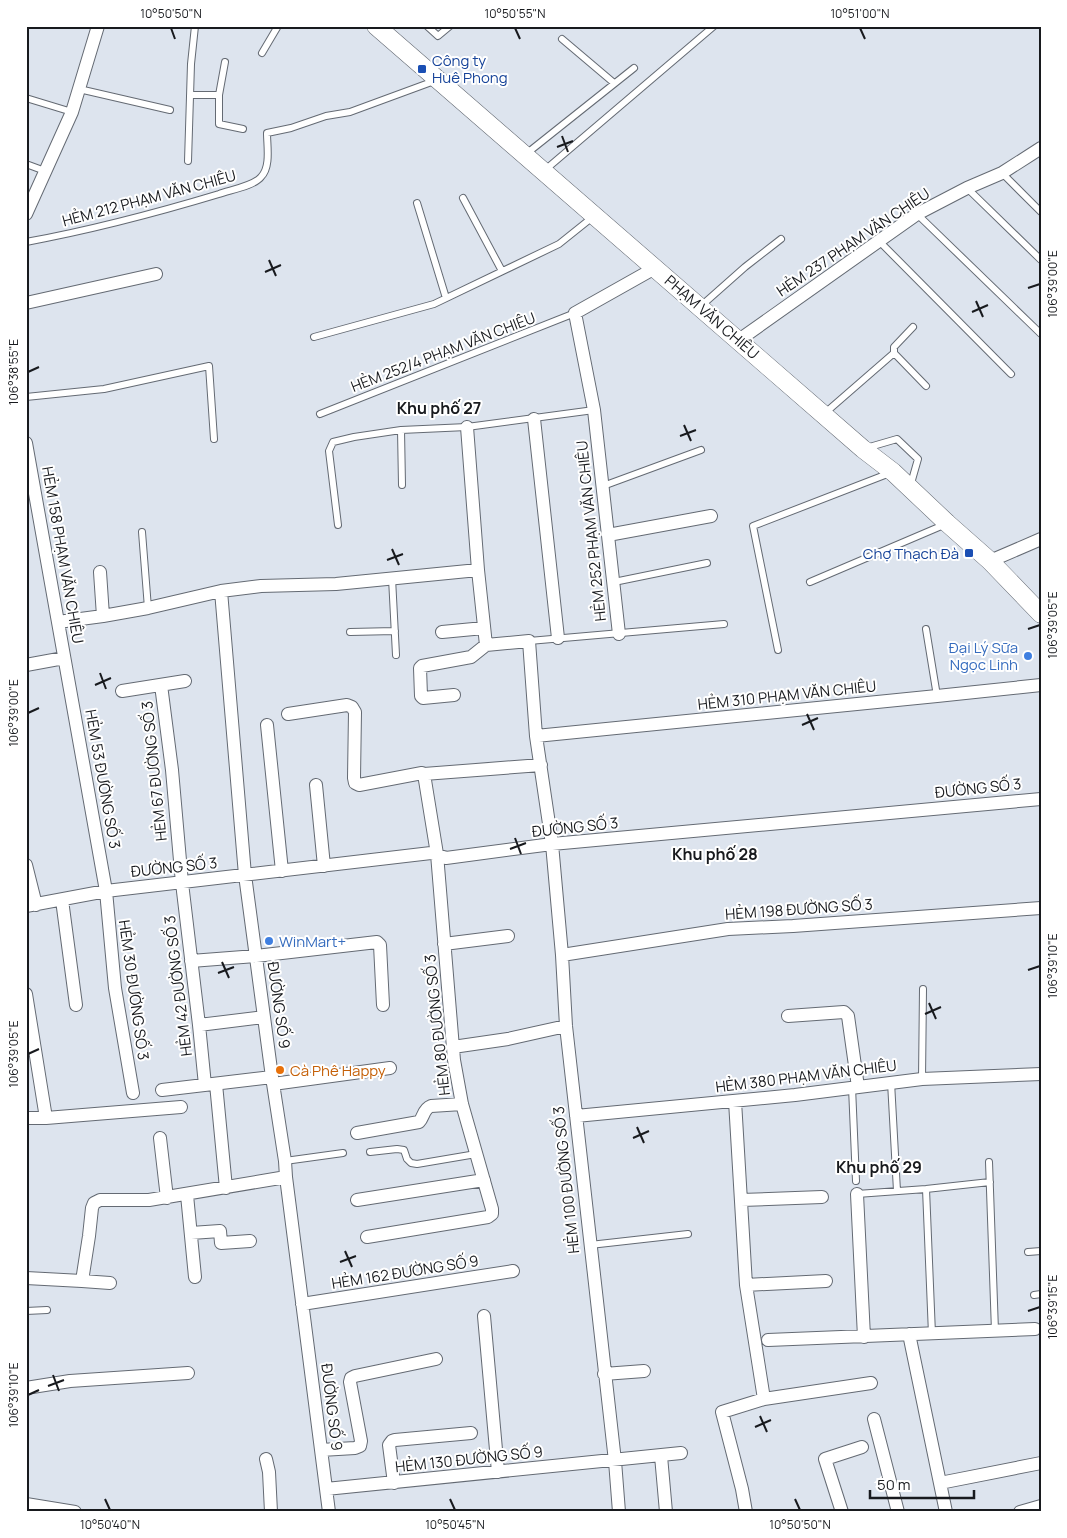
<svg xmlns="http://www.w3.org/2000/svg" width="1067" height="1538" viewBox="0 0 1067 1538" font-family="Manrope,sans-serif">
  <rect width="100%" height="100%" fill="#dde4ee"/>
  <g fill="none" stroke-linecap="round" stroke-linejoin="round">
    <!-- lane casing -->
    <g stroke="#646a73" stroke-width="8">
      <path id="lane" d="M 427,26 L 438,36 L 450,26
        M 562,39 L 614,83
        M 262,53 L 278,26
        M 79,89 L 170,110
        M 191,95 L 219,95 L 225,62
        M 219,95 L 219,124 L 243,129
        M 26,98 L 72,112
        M 526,154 L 634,68
        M 188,161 L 191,64 L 195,26
        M 26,164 L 45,171
        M 545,170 L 714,26
        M 1002,173 L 1041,212
        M 967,188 L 1041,260
        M 463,198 L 502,271
        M 417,203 L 446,298
        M 917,214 L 1041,334
        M 879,241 L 1011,374
        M 26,242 C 91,230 156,213 219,194 C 230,190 254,186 261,177 C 271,167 267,146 267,133 L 291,128 L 326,116 L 350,112 L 437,80
        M 701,306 L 745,267 L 781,239
        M 314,337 L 434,304 L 559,244 L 594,216
        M 894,353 L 926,386
        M 26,397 L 104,389 L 209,366 L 214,439
        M 825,413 L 894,353 L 894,347 L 913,327
        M 320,414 L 575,313
        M 401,430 L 402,485
        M 866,448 L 897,439 L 918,459 L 910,487
        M 603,486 L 701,450
        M 338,525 L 329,451 L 333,442 L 354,437 L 401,430 L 467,427 L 594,410
        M 142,532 L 148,608
        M 392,578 L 396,655
        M 614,582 L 707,563
        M 810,582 L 946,524
        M 926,629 L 937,696
        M 350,632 L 395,631
        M 529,641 L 724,624
        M 778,650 L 753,526 L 890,473
        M 922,1079 L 923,989
        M 891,1082 L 897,1191
        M 852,1087 L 856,1181
        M 370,1152 L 397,1149 L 404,1150 L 407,1159 L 411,1163 L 417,1164 L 476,1154
        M 285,1161 L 343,1153
        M 989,1162 L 995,1331
        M 926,1189 L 932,1334
        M 857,1194 L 926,1189 L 990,1182
        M 590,1245 L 688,1234
        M 1028,1252 L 1041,1251
        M 1034,1295 L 1041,1294
        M 26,1311 L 47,1310"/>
    </g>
    <!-- street casing -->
    <g stroke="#646a73" stroke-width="14">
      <path id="street" d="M 26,214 L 72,112 L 98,26
        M 26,303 L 156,274
        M 739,340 L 917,214 L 967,188 L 1002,173 L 1041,148
        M 534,419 L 558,638
        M 467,427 L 478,570 L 486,645 L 529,641 L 536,736 L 552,844 L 562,955 L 566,1026 L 615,1461 L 619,1512
        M 26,443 L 106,891 L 115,988 L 133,1093
        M 608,535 L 711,516
        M 990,561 L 1041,539
        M 100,572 L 103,616
        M 221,591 L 245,875 L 272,1077 L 285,1161 L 286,1177 L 329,1512
        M 58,622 L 103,616 L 148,608 L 221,591 L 261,586 L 336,584 L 478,570
        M 442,632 L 484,628
        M 619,634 L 594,410 L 575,313 L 655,268
        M 26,665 L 64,658
        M 161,685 L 172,770 L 182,883 L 199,1025 L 205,1085
        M 122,691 L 185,681
        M 454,695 L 423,698 L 421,696 L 420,668 L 422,666 L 471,657 L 486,645
        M 288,714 L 347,705 L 352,707 L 355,712 L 354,778 L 355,783 L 359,785 L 422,773 L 424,774 L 437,854 L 454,1060 L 462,1104 L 492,1209 L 492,1214 L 488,1217 L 367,1237
        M 267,725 L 282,871
        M 536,736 L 937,696 L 1041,685
        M 424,774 L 541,765
        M 316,785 L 324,866
        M 26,865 L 36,905
        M 62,900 L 76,1005
        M 26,906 L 106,891 L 431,853 L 446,858 L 552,844 L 1041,799
        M 444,944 L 508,936
        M 562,955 L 728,929 L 793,926 L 1041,908
        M 191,961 L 256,956 L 377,942 L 380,945 L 383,1005
        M 26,994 L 46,1118 L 181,1107
        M 788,1016 L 844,1012 L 848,1016 L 858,1087
        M 199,1025 L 264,1017
        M 453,1047 L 508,1039 L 566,1026
        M 216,1084 L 226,1188
        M 273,1084 L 390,1068
        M 162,1090 L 272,1077
        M 735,1101 L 746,1285 L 764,1399
        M 576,1116 L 795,1095 L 922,1079 L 1041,1074
        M 26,1118 L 46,1118
        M 357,1133 L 419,1122 C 424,1117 423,1109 431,1106 L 462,1104
        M 160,1138 L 167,1198
        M 857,1194 L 864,1337
        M 187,1195 L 195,1277
        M 357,1200 L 484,1180
        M 741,1200 L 822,1197
        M 191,1233 L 220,1231 L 221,1243 L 250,1241
        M 26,1278 L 82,1281 L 89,1236 L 92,1208 L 94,1203 L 100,1200 L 149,1200 L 286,1177
        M 82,1281 L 110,1283
        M 746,1285 L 826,1281
        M 302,1304 L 513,1271
        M 484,1316 L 498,1472
        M 909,1334 L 946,1512
        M 768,1340 L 1035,1329
        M 604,1374 L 644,1371
        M 26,1388 L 70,1381 L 188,1373
        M 874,1419 L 898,1512
        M 321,1450 L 355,1448 L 360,1446 L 361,1441 L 350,1382 L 351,1378 L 355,1376 L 436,1359
        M 661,1456 L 666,1512
        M 266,1459 L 269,1472 L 271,1512
        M 394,1483 L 389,1445 L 392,1441 L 395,1440 L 471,1433
        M 940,1483 L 1041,1463
        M 326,1489 L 681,1453
        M 26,1504 L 75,1512
        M 746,1512 L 742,1489 L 722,1412 L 764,1399 L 871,1383
        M 842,1512 L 825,1459 L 862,1447
        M 1020,1512 L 1041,1506"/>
    </g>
    <!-- secondary casing -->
    <g stroke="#646a73" stroke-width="19">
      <path id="secondary" d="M 376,26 L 863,449 L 893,472 L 947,523 L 990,561 L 1041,614"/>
    </g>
    <!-- lane -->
    <use href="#lane" stroke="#fff" stroke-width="6"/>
    <!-- street -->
    <use href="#street" stroke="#fff" stroke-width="12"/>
    <!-- secondary -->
    <use href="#secondary" stroke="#fff" stroke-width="18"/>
  </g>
  <!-- ticks -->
  <path fill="none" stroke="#181a1e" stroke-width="2" d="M 171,28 L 175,39M 515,28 L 520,39M 860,28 L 865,39M 562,136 L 568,152M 557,147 L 573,141M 269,260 L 276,276M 265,272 L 281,265M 1028,288 L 1040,284M 976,301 L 983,317M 972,312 L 988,305M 28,372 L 39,367M 684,425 L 691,441M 680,436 L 696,430M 392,549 L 399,565M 387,560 L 403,554M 1028,629 L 1040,625M 100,673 L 106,689M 95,685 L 111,678M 28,713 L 39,708M 807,714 L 814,730M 802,725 L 818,718M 515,838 L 521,854M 510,849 L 526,843M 222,962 L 229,978M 1028,970 L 1040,966M 218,973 L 234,967M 929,1003 L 936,1019M 925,1014 L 941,1007M 28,1054 L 39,1049M 637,1127 L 644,1143M 633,1138 L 649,1131M 345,1251 L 352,1267M 340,1262 L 356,1256M 1028,1311 L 1040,1307M 53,1375 L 59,1391M 48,1386 L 64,1380M 28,1395 L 39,1390M 760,1416 L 767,1432M 755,1427 L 771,1420M 105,1499 L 110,1510M 450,1499 L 455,1510M 795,1499 L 800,1510"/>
  <!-- markers -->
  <g fill="#1a4fb4" stroke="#fff" stroke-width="2">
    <rect x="417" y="64" width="10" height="10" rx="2.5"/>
    <rect x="964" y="548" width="10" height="10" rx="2.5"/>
  </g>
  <g fill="#3f7fe0" stroke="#fff" stroke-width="2">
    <circle cx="1028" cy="656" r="5"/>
    <circle cx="269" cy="941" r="5"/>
  </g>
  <circle fill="#e8710a" stroke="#fff" stroke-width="2" cx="280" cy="1070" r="5"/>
  <g text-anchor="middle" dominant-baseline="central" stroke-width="4" stroke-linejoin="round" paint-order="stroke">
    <!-- transit labels -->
    <g font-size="15" fill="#164399" stroke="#fff" text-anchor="start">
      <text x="432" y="60">Công ty<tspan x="432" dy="17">Huê Phong</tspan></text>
      <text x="959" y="553" text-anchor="end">Chợ Thạch Đà</text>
    </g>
    <!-- street labels -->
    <g font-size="15" fill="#181a1e" stroke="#fff">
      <text transform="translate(149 198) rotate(-15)">HẺM 212 PHẠM VĂN CHIÊU</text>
      <text transform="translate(853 242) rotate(-34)">HẺM 237 PHẠM VĂN CHIÊU</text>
      <text transform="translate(712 317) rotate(41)">PHẠM VĂN CHIÊU</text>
      <text transform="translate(443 352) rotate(-21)">HẺM 252/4 PHẠM VĂN CHIÊU</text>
      <text transform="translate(591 531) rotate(-96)">HẺM 252 PHẠM VĂN CHIÊU</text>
      <text transform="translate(63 555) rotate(80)">HẺM 158 PHẠM VĂN CHIÊU</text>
      <text transform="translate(787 695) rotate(-6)">HẺM 310 PHẠM VĂN CHIÊU</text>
      <text transform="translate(154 771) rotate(-96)">HẺM 67 ĐƯỜNG SỐ 3</text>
      <text transform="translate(103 779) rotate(80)">HẺM 53 ĐƯỜNG SỐ 3</text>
      <text transform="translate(978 788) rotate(-6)">ĐƯỜNG SỐ 3</text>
      <text transform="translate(575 827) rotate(-6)">ĐƯỜNG SỐ 3</text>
      <text transform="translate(174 867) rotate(-6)">ĐƯỜNG SỐ 3</text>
      <text transform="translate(799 909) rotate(-4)">HẺM 198 ĐƯỜNG SỐ 3</text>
      <text transform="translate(178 986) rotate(-97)">HẺM 42 ĐƯỜNG SỐ 3</text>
      <text transform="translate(134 990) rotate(82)">HẺM 30 ĐƯỜNG SỐ 3</text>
      <text transform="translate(279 1005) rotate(82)">ĐƯỜNG SỐ 9</text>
      <text transform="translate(437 1025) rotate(-96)">HẺM 80 ĐƯỜNG SỐ 3</text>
      <text transform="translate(806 1076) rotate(-7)">HẺM 380 PHẠM VĂN CHIÊU</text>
      <text transform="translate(566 1180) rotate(-96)">HẺM 100 ĐƯỜNG SỐ 3</text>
      <text transform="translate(405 1272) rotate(-9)">HẺM 162 ĐƯỜNG SỐ 9</text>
      <text transform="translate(332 1407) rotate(83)">ĐƯỜNG SỐ 9</text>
      <text transform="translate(469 1459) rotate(-6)">HẺM 130 ĐƯỜNG SỐ 9</text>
    </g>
    <!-- shop labels -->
    <g font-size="15" fill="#366cbe" stroke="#fff" text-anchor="end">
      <text x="1018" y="647">Đại Lý Sữa<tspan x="1018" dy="17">Ngọc Linh</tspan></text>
      <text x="279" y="941" text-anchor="start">WinMart+</text>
    </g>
    <!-- food labels -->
    <g font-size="15" fill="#c56008" stroke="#fff" text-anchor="start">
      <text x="290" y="1070">Cà Phê Happy</text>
    </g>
    <!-- neighbourhood labels -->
    <g font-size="16" font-weight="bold" fill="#181a1e" stroke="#fff">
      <text x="439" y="408">Khu phố 27</text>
      <text x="715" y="854">Khu phố 28</text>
      <text x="879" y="1167">Khu phố 29</text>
    </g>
  </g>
  <!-- border -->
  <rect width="1067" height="1538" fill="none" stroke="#ffffff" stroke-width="55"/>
  <!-- scale -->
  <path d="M870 1490v8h104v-8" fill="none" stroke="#181a1e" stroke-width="2.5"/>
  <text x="877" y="1490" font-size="15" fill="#181a1e" stroke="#ffffff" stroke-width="4" paint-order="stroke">50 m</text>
  <rect x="28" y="28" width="1012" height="1482" fill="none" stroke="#181a1e" stroke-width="2"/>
  <g font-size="12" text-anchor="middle" fill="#181a1e">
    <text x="171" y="18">10°50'50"N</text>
    <text x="515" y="18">10°50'55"N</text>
    <text x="860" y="18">10°51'00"N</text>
    <text transform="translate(1053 284) rotate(-90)" y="4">106°39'00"E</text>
    <text transform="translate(14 372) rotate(-90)" y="4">106°38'55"E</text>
    <text transform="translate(1053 625) rotate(-90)" y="4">106°39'05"E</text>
    <text transform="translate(14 713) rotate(-90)" y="4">106°39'00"E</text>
    <text transform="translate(1053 966) rotate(-90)" y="4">106°39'10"E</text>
    <text transform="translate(14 1054) rotate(-90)" y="4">106°39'05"E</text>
    <text transform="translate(1053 1307) rotate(-90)" y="4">106°39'15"E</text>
    <text transform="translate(14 1395) rotate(-90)" y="4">106°39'10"E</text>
    <text x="110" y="1529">10°50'40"N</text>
    <text x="455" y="1529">10°50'45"N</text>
    <text x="800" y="1529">10°50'50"N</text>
  </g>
</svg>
